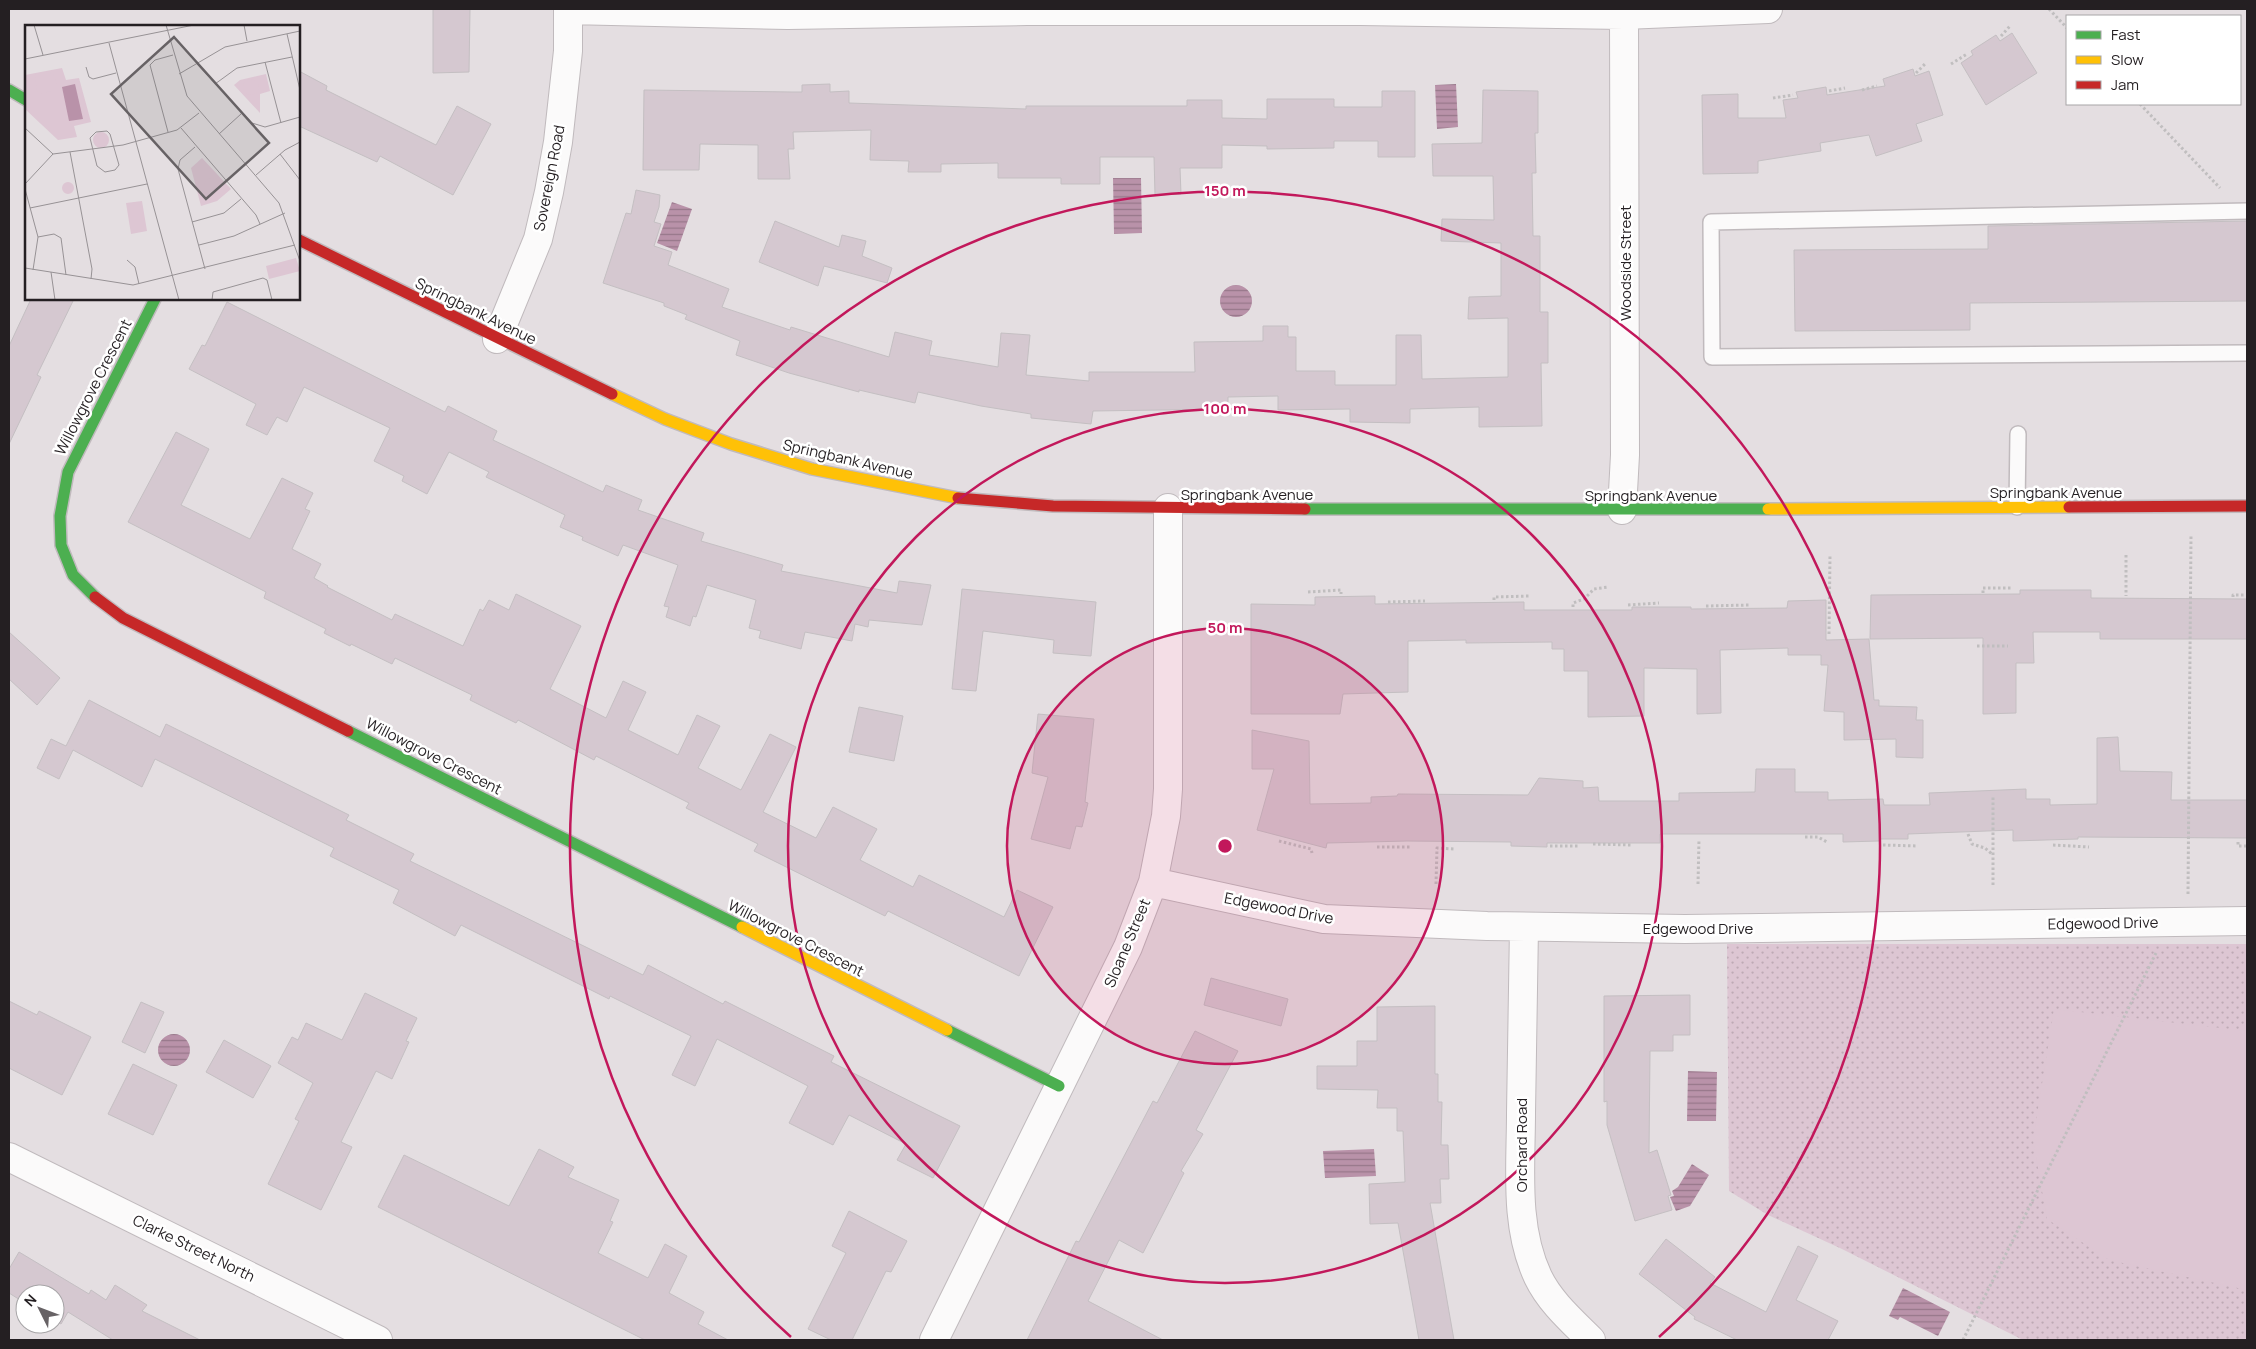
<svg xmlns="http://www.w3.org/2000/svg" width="2256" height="1349" viewBox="0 0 2256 1349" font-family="Manrope,sans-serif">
  <defs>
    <pattern id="grass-dots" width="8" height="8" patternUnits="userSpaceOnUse" patternTransform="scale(1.25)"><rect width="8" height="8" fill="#ddc6d3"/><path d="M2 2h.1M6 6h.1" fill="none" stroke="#beaab5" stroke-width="1.8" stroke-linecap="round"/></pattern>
    <pattern id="water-rules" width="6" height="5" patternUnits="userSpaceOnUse" patternTransform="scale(1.25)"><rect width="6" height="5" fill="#b992a9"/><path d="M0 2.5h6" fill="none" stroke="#967789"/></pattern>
  </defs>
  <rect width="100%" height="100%" fill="#e4dee1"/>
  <!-- grass -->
  <path fill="url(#grass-dots)" d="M 1727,944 L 2247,944 L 2247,1340 L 2023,1340 L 1842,1249 L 1768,1215 L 1729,1191 Z"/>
  <!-- pitch -->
  <path fill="#ddc6d3" d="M 2054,1009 L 2247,1031 L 2247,1290 L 2109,1260 L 2047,1219 L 2033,1140 Z"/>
  <!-- water -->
  <path fill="url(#water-rules)" d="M 1456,84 L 1458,127 L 1437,129 L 1435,85 Z
    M 1113,178 L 1141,178 L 1142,233 L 1114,234 Z
    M 672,202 L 692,209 L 677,251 L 657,243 Z
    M1220 301a16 16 0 1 1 32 0a16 16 0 1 1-32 0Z
    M158 1050a16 16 0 1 1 32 0a16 16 0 1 1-32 0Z
    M 1688,1071 L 1717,1072 L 1716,1121 L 1687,1121 Z
    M 1374,1149 L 1376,1176 L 1325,1178 L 1323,1151 Z
    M 1692,1164 L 1709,1175 L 1690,1206 L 1676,1211 L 1670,1197 L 1674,1196 L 1672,1191 L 1678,1187 Z
    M 1903,1288 L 1950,1312 L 1938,1336 L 1900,1317 L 1898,1320 L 1889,1316 Z"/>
  <!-- building -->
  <path fill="#d5c8d0" stroke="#c4bfc2" d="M 433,9 L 470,9 L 469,72 L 433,73 Z
    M 2012,33 L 2037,73 L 1986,105 L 1961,63 L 1973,55 L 1971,51 L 1996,35 L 2000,41 Z
    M 1913,69 L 1915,76 L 1929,71 L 1943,115 L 1916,124 L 1922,141 L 1876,156 L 1869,135 L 1820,143 L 1821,151 L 1758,161 L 1758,173 L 1703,174 L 1702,95 L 1738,94 L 1738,118 L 1786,118 L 1783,100 L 1798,98 L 1796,92 L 1826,87 L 1827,95 L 1885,86 L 1883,79 Z
    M 299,71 L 327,86 L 326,90 L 436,145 L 457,106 L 491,124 L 453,195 L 380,156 L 377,162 L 299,126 Z
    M 830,84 L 830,92 L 849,91 L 849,103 L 1026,109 L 1026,106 L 1187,106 L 1187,100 L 1222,100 L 1222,118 L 1267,119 L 1267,99 L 1334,99 L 1334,107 L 1382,107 L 1382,91 L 1415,91 L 1415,157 L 1378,157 L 1378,141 L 1334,141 L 1334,148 L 1267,149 L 1267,146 L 1222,145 L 1222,168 L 1180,168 L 1181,194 L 1155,195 L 1154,157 L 1100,157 L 1100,184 L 1061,184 L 1061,178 L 998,178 L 998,163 L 941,164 L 941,172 L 908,172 L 909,161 L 870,160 L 871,130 L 793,132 L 794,149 L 788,149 L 790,179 L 758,179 L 758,145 L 700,144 L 699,170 L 643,170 L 644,90 L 792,92 L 802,92 L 802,85 Z
    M 1483,90 L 1538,91 L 1538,133 L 1535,133 L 1536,173 L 1532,173 L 1533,236 L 1540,236 L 1540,312 L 1548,312 L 1548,363 L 1541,363 L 1542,426 L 1479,427 L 1479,407 L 1410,409 L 1410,423 L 1350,422 L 1350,409 L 1278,410 L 1278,396 L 1228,397 L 1228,409 L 1093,411 L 1091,424 L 1031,418 L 1031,414 L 981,406 L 918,392 L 915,403 L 859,390 L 859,392 L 789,373 L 736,355 L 740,341 L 685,319 L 687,315 L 664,306 L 664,303 L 603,283 L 626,213 L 631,214 L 636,190 L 660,195 L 659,207 L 654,222 L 661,224 L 654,246 L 672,252 L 668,265 L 729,289 L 722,307 L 790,330 L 791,327 L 889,357 L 895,332 L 932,341 L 929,355 L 998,367 L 1001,333 L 1030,335 L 1026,375 L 1089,381 L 1089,372 L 1195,372 L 1194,342 L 1263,341 L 1263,326 L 1288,326 L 1288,337 L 1296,337 L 1296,371 L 1335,371 L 1335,385 L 1396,385 L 1396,335 L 1421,335 L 1422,379 L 1508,377 L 1508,318 L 1468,319 L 1469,297 L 1501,296 L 1501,243 L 1441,241 L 1442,219 L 1494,220 L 1493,176 L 1433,176 L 1432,144 L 1482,143 Z
    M 775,221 L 839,247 L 842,235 L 866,241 L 862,256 L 892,268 L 887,283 L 824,266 L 818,286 L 759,262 Z
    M 2247,221 L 2247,301 L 1970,303 L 1970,330 L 1795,331 L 1794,250 L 1988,249 L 1988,226 Z
    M 31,299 L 74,299 L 37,375 L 41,377 L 9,444 L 9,346 Z
    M 227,302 L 445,412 L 448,406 L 497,431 L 493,440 L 603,492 L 606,485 L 642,500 L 638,510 L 704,533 L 701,541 L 783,565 L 781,571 L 897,593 L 899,581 L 931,585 L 922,625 L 869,620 L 868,627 L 855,624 L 852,641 L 805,632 L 801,649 L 759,638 L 761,631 L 749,628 L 756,600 L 707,585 L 696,617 L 693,616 L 690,626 L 666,617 L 669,607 L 664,606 L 678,565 L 623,545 L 618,556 L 582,540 L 583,537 L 560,527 L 565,515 L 486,477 L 489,472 L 449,452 L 427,494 L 402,481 L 404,476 L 374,461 L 390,428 L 304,387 L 287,422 L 277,417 L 267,435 L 246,425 L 256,404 L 189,369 L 202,345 L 205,346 Z
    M 176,432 L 209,449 L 181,505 L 250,539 L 282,478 L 313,493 L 305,509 L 310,511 L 292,549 L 321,564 L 314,578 L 328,586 L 327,587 L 392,620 L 395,614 L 463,646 L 480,609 L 483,611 L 489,600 L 509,610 L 516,594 L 581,626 L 550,689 L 606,718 L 623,681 L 646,692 L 628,730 L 678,755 L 697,715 L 720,726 L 698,768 L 741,790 L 770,734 L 796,747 L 763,812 L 816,838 L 833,807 L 877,829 L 860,860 L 913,887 L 919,875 L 1004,917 L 1017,890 L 1053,907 L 1019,976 L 888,911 L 885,916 L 754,851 L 758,844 L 686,808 L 689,803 L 596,756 L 594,760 L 518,720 L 516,723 L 470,700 L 472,695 L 395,658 L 392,664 L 351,644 L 350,646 L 324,633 L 326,629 L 264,598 L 266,592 L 128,522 Z
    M 962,589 L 1096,602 L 1091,656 L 1053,653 L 1054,640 L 983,631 L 976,691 L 952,689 Z
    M 2020,590 L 2091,590 L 2091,598 L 2247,599 L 2247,639 L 2100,639 L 2100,632 L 2033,632 L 2034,663 L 2016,663 L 2016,713 L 1983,714 L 1983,638 L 1870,639 L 1871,595 L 2020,594 Z
    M 1375,596 L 1375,604 L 1524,602 L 1524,610 L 1632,610 L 1632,607 L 1691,607 L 1691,609 L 1787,608 L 1788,601 L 1826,600 L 1826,640 L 1869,639 L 1874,700 L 1879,700 L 1879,706 L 1917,707 L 1916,720 L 1923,720 L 1923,758 L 1896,757 L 1896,739 L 1844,740 L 1844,712 L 1824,711 L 1828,665 L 1821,665 L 1821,655 L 1788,655 L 1788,648 L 1720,650 L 1721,713 L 1697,714 L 1697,669 L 1644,668 L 1644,716 L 1588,717 L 1588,671 L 1564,671 L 1564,649 L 1552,649 L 1552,642 L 1466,643 L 1466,640 L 1408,641 L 1408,692 L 1343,694 L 1340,714 L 1251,714 L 1251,604 L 1315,605 L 1315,597 Z
    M 9,632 L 60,678 L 37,705 L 9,679 Z
    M 89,700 L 160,737 L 166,724 L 349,815 L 346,820 L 414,854 L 410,861 L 643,975 L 648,965 L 723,1004 L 725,1001 L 834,1056 L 831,1062 L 960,1126 L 933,1178 L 897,1160 L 906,1144 L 849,1115 L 833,1145 L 789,1123 L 808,1086 L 717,1039 L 695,1086 L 672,1075 L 691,1036 L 610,996 L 609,999 L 461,925 L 455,936 L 393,903 L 399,890 L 330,856 L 334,848 L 155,759 L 142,787 L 73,750 L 59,779 L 37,768 L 51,739 L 66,746 Z
    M 859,707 L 903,716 L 894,761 L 849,752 Z
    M 1038,714 L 1094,719 L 1085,802 L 1088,803 L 1082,827 L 1076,826 L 1070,849 L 1031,839 L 1048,777 L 1032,773 Z
    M 1252,730 L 1309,741 L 1310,804 L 1371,803 L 1371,797 L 1397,796 L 1398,794 L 1528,795 L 1539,778 L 1583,781 L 1583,788 L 1598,787 L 1599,801 L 1679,801 L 1679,793 L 1755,792 L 1756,769 L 1795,769 L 1795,792 L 1828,792 L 1828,800 L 1883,799 L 1884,805 L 1930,805 L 1929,793 L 2026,789 L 2026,799 L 2050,799 L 2050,805 L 2097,804 L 2097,738 L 2118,737 L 2120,771 L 2172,772 L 2171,800 L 2247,800 L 2247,838 L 2078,837 L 2078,839 L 2013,841 L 2013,830 L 1908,834 L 1908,839 L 1880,839 L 1879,841 L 1843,842 L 1843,834 L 1660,834 L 1660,843 L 1547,843 L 1547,847 L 1511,846 L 1511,842 L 1407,841 L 1327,843 L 1326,848 L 1257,830 L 1274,769 L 1252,769 Z
    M 1211,978 L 1288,999 L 1281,1026 L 1204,1005 Z
    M 365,993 L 417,1018 L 406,1041 L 409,1042 L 392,1079 L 376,1071 L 341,1142 L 352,1147 L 321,1210 L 268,1184 L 299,1121 L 295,1119 L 313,1083 L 278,1063 L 292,1037 L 298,1040 L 306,1023 L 342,1040 Z
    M 1690,995 L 1690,1035 L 1673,1035 L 1673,1051 L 1650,1051 L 1649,1153 L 1657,1150 L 1671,1195 L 1668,1196 L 1672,1210 L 1635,1221 L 1607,1125 L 1607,1101 L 1604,1102 L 1604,996 Z
    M 9,1001 L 37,1015 L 39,1011 L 91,1037 L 62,1095 L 9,1068 Z
    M 141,1002 L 164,1012 L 145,1053 L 122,1042 Z
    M 1435,1006 L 1435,1074 L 1438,1074 L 1438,1102 L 1442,1102 L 1441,1145 L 1448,1145 L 1449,1179 L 1440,1179 L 1441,1203 L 1430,1203 L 1454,1340 L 1419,1340 L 1398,1223 L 1370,1224 L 1369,1184 L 1405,1182 L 1403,1131 L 1397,1131 L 1397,1108 L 1377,1108 L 1378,1090 L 1317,1089 L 1317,1066 L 1357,1066 L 1357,1041 L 1377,1041 L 1377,1007 Z
    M 1195,1031 L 1238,1051 L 1196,1130 L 1203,1134 L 1181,1171 L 1184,1173 L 1143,1253 L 1119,1240 L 1088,1301 L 1163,1340 L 1027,1340 L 1076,1241 L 1079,1242 L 1153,1101 L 1157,1103 Z
    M 224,1040 L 271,1066 L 253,1098 L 206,1072 Z
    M 133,1064 L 177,1085 L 153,1135 L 108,1114 Z
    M 539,1149 L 574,1167 L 568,1177 L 619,1200 L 610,1221 L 613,1222 L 598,1253 L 648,1278 L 665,1244 L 687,1256 L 669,1293 L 704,1312 L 698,1324 L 728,1340 L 645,1340 L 378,1207 L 404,1155 L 509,1206 Z
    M 849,1211 L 907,1241 L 891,1272 L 886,1271 L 852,1340 L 831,1340 L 808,1329 L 846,1253 L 832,1246 Z
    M 1666,1239 L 1715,1277 L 1710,1283 L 1766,1312 L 1798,1246 L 1818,1256 L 1796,1300 L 1838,1321 L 1828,1340 L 1737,1340 L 1694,1319 L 1695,1317 L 1639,1274 Z
    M 19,1252 L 89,1294 L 91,1290 L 106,1300 L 115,1285 L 147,1305 L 142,1311 L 200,1340 L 113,1340 L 68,1312 L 61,1324 L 55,1321 L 55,1294 L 25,1294 L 25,1303 L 9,1293 L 9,1269 Z"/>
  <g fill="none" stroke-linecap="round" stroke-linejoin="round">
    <!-- lane casing -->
    <g stroke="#c0babd" stroke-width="18">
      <path id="lane" d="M 2247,211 L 1711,222 L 1712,357 L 2247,353
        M 2017,507 L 2018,434"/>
    </g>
    <!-- street casing -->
    <g stroke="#c0babd" stroke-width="30">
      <path id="street" d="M 568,10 L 788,15 L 1027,11 L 1360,11 L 1624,15 L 1768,9
        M 497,339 L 538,239 L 549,192 L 558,142 L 568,51 L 568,9
        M 1622,510 L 1625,455 L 1624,15
        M 1153,882 L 1324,919 L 1487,926 L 1685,929 L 2247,921
        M 1524,927 C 1523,989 1522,1051 1521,1113 C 1521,1167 1514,1226 1538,1277 C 1550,1302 1572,1321 1591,1340
        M 9,1157 L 378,1340
        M 934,1340 L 1128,947 L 1153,882 L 1166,816 L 1168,789 L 1168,508"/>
    </g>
    <!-- fast casing -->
    <g stroke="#c0babd" stroke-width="14">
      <path id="fast" d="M 9,90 L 26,100
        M 1305,509 L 1768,509
        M 95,597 L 73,575 L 61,545 L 60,516 L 68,472 L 155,299
        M 348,731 L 742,927
        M 947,1030 L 1059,1086"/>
    </g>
    <!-- slow casing -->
    <g stroke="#c0babd" stroke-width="14">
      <path id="slow" d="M 612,394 L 665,419 L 731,444 L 812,469 L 958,498
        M 1768,509 L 2069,507
        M 742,927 L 947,1030"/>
    </g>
    <!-- jam casing -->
    <g stroke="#c0babd" stroke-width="14">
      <path id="jam" d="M 299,240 L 612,394
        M 958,498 L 1053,506 L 1305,509
        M 2069,507 L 2247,506
        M 95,597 L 123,618 L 348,731"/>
    </g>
    <!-- path -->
    <path stroke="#c0bebf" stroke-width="3" stroke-dasharray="2.5 2.5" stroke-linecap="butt" d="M 2049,9 L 2067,28
      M 2001,36 L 2010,26
      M 1951,64 L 1967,54
      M 1916,73 L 1925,64
      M 1862,90 L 1877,86
      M 1829,91 L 1845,88
      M 1773,98 L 1793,95
      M 2140,104 L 2220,188
      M 2126,555 L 2126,596
      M 1308,592 L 1341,590 L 1341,594
      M 1983,593 L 1983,588 L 2011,588
      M 2233,597 L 2233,595 L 2247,595
      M 1494,600 L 1494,597 L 1530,596
      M 1388,602 L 1425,601
      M 1628,605 L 1659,603
      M 1706,606 L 1749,605
      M 1573,607 L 1573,603 L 1584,599 L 1594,589 L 1608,587
      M 1829,634 L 1830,555
      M 1977,646 L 2008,646
      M 1968,834 L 1972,844 L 1985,848 L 1993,855
      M 1805,837 L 1818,837 L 1827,842
      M 1279,841 L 1311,849 L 1312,853
      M 2238,842 L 2238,846 L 2247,846
      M 1593,844 L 1631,845
      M 1883,845 L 1918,846
      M 2053,845 L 2089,847
      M 1550,846 L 1579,846
      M 1377,847 L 1411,847
      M 1436,884 L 1437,848 L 1455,849
      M 1698,884 L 1699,839
      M 1993,885 L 1993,796
      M 2188,894 L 2191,535
      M 1963,1340 L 2157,951"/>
    <!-- lane -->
    <use href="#lane" stroke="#fbfafa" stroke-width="15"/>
    <!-- street -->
    <use href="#street" stroke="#fbfafa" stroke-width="28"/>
    <!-- fast -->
    <use href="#fast" stroke="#4caf50" stroke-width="11"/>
    <!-- slow -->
    <use href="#slow" stroke="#ffc107" stroke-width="11"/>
    <!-- jam -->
    <use href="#jam" stroke="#c62828" stroke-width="11"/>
  </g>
  <!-- distance rings -->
  <circle cx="1225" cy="846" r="218" fill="#c2185b" fill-opacity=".12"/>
  <g fill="none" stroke="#c2185b" stroke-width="2.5">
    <circle cx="1225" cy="846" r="218"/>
    <circle cx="1225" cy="846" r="437"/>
    <path d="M791 1337A655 655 0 1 1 1659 1337"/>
  </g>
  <g text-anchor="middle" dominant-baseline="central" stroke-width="5" stroke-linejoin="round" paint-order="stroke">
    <!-- street labels -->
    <g font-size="15" fill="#241f22" stroke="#fff">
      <text transform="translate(549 178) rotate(-79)">Sovereign Road</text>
      <text transform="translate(1625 263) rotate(-90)">Woodside Street</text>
      <text transform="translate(476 311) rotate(26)">Springbank Avenue</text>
      <text transform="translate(93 387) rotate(-63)">Willowgrove Crescent</text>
      <text transform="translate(848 459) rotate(13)">Springbank Avenue</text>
      <text x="2056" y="492">Springbank Avenue</text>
      <text x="1247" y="494">Springbank Avenue</text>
      <text x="1651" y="495">Springbank Avenue</text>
      <text transform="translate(434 756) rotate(27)">Willowgrove Crescent</text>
      <text transform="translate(1279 908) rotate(11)">Edgewood Drive</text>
      <text transform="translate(2103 923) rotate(-1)">Edgewood Drive</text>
      <text x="1698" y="928">Edgewood Drive</text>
      <text transform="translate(796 938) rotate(27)">Willowgrove Crescent</text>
      <text transform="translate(1127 943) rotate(-67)">Sloane Street</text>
      <text transform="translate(1521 1145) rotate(-90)">Orchard Road</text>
      <text transform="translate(194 1248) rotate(26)">Clarke Street North</text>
    </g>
  </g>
  <!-- overview -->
  <g transform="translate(25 25)">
    <rect width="275" height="275" fill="#e4dee1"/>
    <path d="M 37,43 L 41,55 L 54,53 L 66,97 L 49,101 L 52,112 L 33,115 L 0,84 L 0,50 ZM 241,49 L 245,66 L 235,69 L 235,88 L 209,60 L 215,55 ZM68 115a8 8 0 1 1 16 0a8 8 0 1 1-16 0ZM 177,133 L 206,164 L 192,176 L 176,181 L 166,143 ZM 271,233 L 275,246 L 244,254 L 241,241 Z" fill="#ddc6d3"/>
    <path d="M 24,47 L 30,51 L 32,64 L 16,69 L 12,66 L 10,50 ZM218 62a8 8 0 1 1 16 0a8 8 0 1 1-16 0ZM179 161a8 8 0 1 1 16 0a8 8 0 1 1-16 0ZM37 163a6 6 0 1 1 12 0a6 6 0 1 1-12 0ZM 117,176 L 122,206 L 106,209 L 101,178 Z" fill="#ddc6d3"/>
    <path d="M 50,59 L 58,94 L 44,96 L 37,62 Z" fill="#b992a9"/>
    <path fill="none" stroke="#979295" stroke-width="1" d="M 9,0 L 18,30M 141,0 L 162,71 L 254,178 L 275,236M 219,0 L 222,16M 262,9 L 275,65M 84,18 L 154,275M 0,34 L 169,0M 240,37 L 256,98M 172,39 L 227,98 L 240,102 L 275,92M 61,42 L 64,52 L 68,54 L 91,48M 154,49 L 200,22 L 275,6M 190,59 L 212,43 L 267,32M 0,103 L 28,129M 156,103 L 231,190 L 235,199M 71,107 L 82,106 L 85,109 L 94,140 L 90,145 L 80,147 L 72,141 L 65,113 ZM 143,107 L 125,40 L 130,35 L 148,30M 194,109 L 216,89M 170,122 L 155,135 L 153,144 L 180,244M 45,127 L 67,244 L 66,254M 255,129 L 275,155M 231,150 L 260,125 L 275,117M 0,159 L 28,129 L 98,120 L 152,105 L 174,88M 0,164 L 13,212 L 8,245M 5,183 L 122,159M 167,197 L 199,188 L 216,174M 13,212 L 29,209 L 36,213 L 41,250M 174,220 L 209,211 L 260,188M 102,235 L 110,242 L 114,259M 0,243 L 108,260 L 270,220M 26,247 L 30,275M 187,275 L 188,267 L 238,253 L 242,255 L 247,275"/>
    <path fill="#676265" fill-opacity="0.15" stroke="#676265" stroke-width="2.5" d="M 149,12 L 244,118 L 181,174 L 86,69 Z"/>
    <rect width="275" height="275" fill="none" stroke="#241f22" stroke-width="2.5"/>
  </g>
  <circle cx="1225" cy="846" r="8" fill="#c2185b" stroke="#fff" stroke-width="2.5"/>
  <g font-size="15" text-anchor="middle" font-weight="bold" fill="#c2185b" stroke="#fff" stroke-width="5" stroke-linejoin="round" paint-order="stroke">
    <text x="1225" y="196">150 m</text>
    <text x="1225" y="414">100 m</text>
    <text x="1225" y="633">50 m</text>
  </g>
  <!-- border -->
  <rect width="2256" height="1349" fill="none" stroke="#241f22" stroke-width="20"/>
  <!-- legend -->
  <rect x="2066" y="15" width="175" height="90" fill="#ffffff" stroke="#a7a5a7"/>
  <rect x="2076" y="31" width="25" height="8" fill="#4caf50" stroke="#a7a5a7"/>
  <text x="2111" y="40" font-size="15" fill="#241f22">Fast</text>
  <rect x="2076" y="56" width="25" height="8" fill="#ffc107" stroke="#a7a5a7"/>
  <text x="2111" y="65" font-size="15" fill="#241f22">Slow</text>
  <rect x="2076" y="81" width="25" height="8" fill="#c62828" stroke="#a7a5a7"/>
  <text x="2111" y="90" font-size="15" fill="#241f22">Jam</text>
  <!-- north arrow -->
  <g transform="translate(40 1309) rotate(312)"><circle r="24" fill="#ffffff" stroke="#a7a5a7"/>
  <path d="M0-4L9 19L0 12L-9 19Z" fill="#676265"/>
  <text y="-8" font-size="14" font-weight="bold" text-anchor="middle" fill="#241f22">N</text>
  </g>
</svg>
